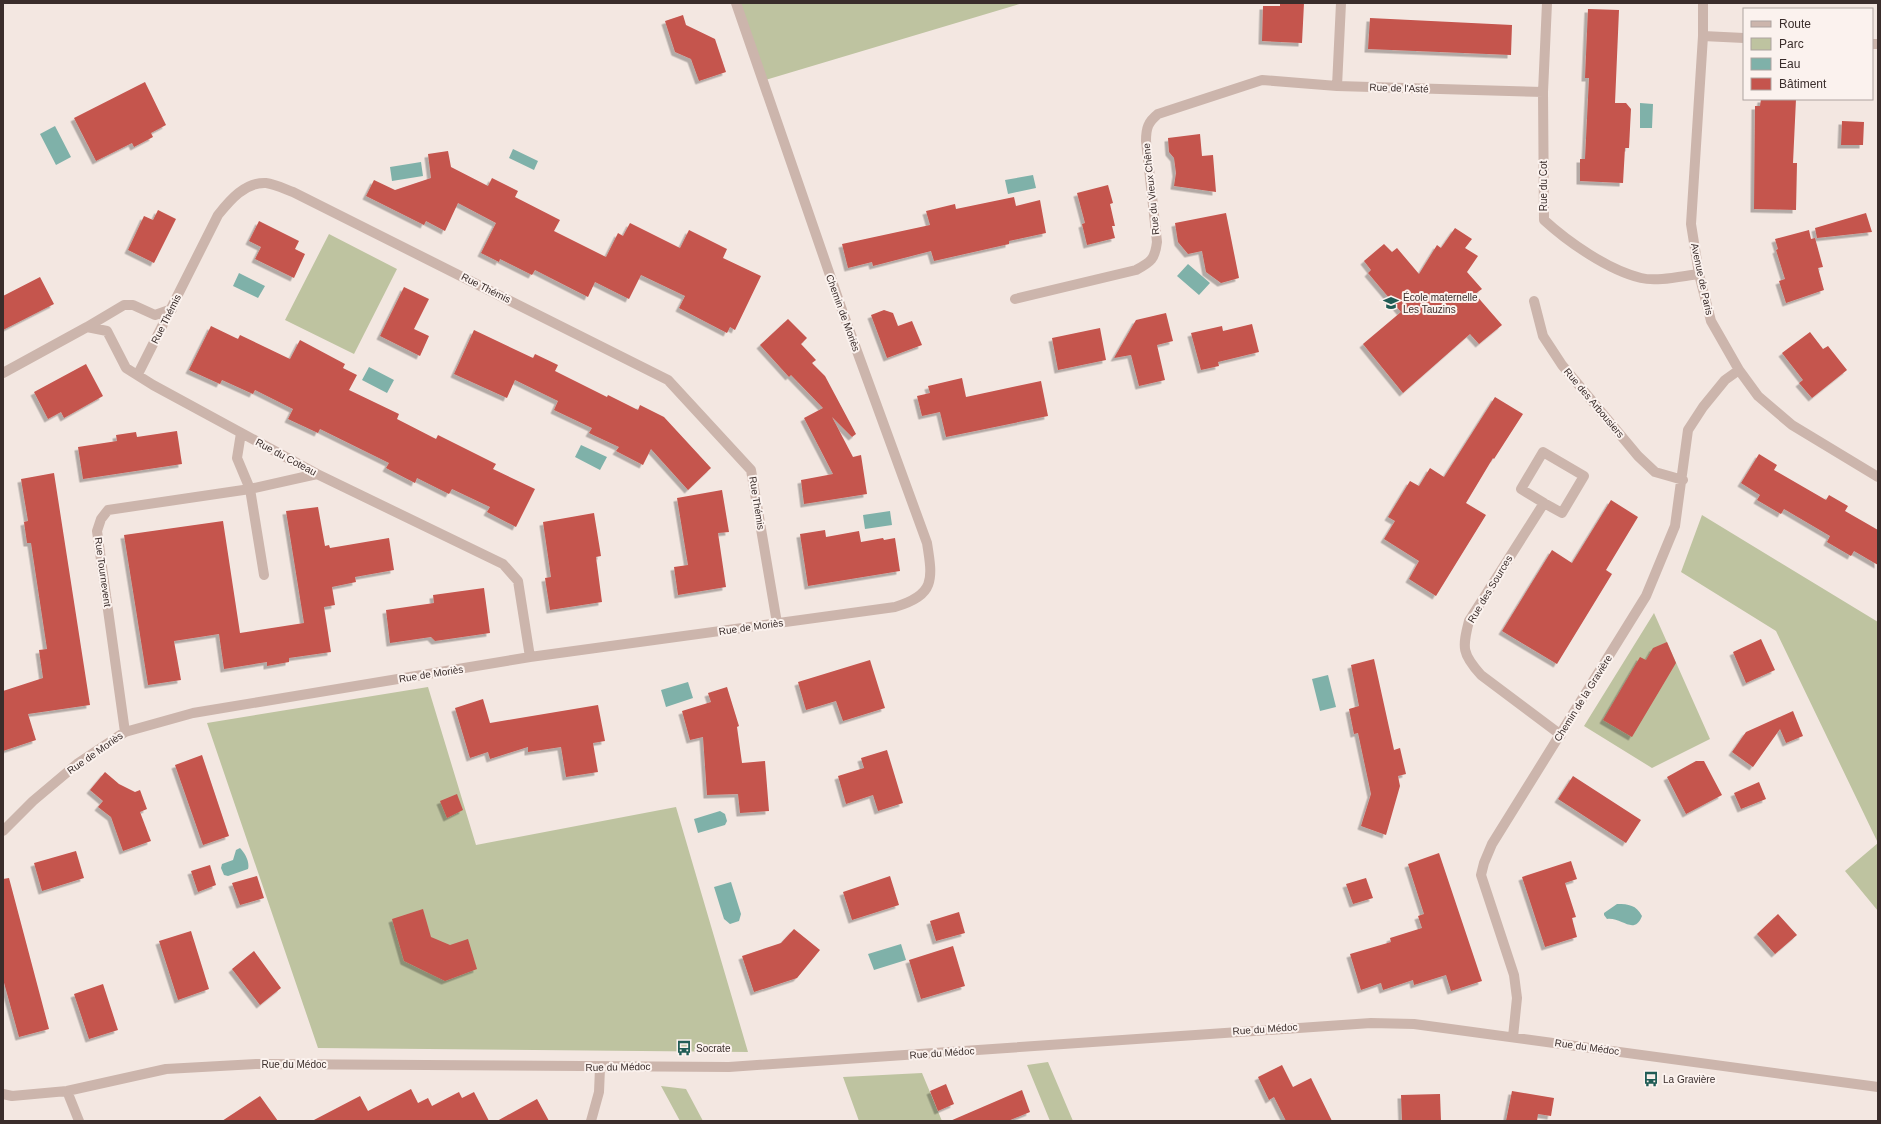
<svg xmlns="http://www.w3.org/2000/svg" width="1881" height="1124" viewBox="0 0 1881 1124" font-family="Helvetica,sans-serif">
  <defs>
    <filter id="shadow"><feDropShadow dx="-3.5" dy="3.5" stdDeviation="0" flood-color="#0004"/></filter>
  </defs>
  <rect width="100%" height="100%" fill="#f3e7e1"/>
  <!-- green -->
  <path fill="#bec3a0" d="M 737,3 L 1023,3 L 762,81 Z
    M 329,234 L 397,269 L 354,354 L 285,320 Z
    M 1702,515 L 1878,622 L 1878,843 L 1776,631 L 1681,572 Z
    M 1654,613 L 1710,739 L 1652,768 L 1584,726 Z
    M 428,687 L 476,845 L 676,807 L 748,1052 L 318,1048 L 207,723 Z
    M 1878,843 L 1878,911 L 1845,871 Z
    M 1048,1062 L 1073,1121 L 1050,1121 L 1027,1065 Z
    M 922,1073 L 942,1121 L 859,1121 L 843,1077 Z
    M 661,1086 L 686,1089 L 703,1121 L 680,1121 Z"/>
  <!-- water -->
  <path fill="#7fb1a9" d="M 1640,103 L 1653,104 L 1652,128 L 1640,128 Z
    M 55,126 L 71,157 L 56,165 L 40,134 Z
    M 513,149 L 538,161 L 534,170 L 509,158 Z
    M 421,162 L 423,176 L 392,181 L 390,167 Z
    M 1033,175 L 1036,188 L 1008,194 L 1005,180 Z
    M 1188,264 L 1210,283 L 1199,295 L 1177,276 Z
    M 239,273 L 265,286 L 258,298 L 233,286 Z
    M 369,367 L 394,380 L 387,393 L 362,380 Z
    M 581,445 L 607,457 L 600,470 L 575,457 Z
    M 890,511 L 892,525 L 865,529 L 863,515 Z
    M 1328,675 L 1336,707 L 1320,711 L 1312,679 Z
    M 688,682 L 693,698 L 666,707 L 661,690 Z
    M 720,811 L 725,814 L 727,821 L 725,825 L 698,833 L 694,819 Z
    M 240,848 C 245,853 250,862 248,869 L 228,876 L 224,875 L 221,868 L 222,864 L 233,860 L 236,850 Z
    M 731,882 L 741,914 L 739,921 L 730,924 L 724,919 L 714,887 Z
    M 1617,904 C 1629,904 1636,905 1642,916 C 1634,936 1622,917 1607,919 L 1604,915 L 1604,913 Z
    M 901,944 L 906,960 L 874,970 L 868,954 Z"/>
  <!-- building -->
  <path fill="#c5544d" filter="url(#shadow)" d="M 1280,3 L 1304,3 L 1302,43 L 1262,41 L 1263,6 L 1280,6 Z
    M 1588,9 L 1619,10 L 1615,103 L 1626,103 L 1631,109 L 1629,148 L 1625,148 L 1623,183 L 1580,181 L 1580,159 L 1585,159 L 1589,78 L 1585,78 Z
    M 683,15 L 686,25 L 715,39 L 726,72 L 699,81 L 691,59 L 675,52 L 665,21 Z
    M 1370,18 L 1512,25 L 1511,55 L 1368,49 Z
    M 145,82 L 166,125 L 151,133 L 153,137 L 134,147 L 132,143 L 96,161 L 74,118 Z
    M 1761,99 L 1796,99 L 1793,163 L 1797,163 L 1796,210 L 1754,209 L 1755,106 L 1760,106 Z
    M 1842,121 L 1864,122 L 1863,145 L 1841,145 Z
    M 1200,134 L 1202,156 L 1213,155 L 1216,192 L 1174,186 L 1176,173 L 1174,158 L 1169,152 L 1168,138 Z
    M 448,151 L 451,167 L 488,186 L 492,178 L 518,191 L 515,197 L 560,220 L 554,231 L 606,257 L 618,233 L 623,236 L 630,223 L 680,248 L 689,230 L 727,249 L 723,258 L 761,276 L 735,330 L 730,327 L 727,333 L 679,308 L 685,296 L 641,275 L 629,299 L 595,282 L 588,297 L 535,270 L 532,275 L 500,259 L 499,262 L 481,253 L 496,223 L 458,203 L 445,231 L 426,221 L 424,225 L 366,196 L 374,180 L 395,190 L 431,178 L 428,154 Z
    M 1108,185 L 1113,203 L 1110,204 L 1115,226 L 1112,226 L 1115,238 L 1087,245 L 1082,224 L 1085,223 L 1077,193 Z
    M 1014,197 L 1016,206 L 1040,200 L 1046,233 L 1009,241 L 1009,244 L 934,261 L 931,251 L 873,266 L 872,262 L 848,268 L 842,244 L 930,225 L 926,211 L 955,204 L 956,209 Z
    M 158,210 L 176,219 L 154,263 L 128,250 L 144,216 L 153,220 Z
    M 1226,213 L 1239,278 L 1221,283 L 1206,272 L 1202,251 L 1188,254 L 1178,242 L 1175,223 Z
    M 1866,213 L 1872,232 L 1817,238 L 1815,228 Z
    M 259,221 L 299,241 L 295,249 L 305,254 L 294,278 L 255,259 L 261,247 L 249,241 Z
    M 1455,228 L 1472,239 L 1465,248 L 1478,256 L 1467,272 L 1482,289 L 1475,294 L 1502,325 L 1479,344 L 1470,334 L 1403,393 L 1363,344 L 1401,312 L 1368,273 L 1371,270 L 1364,261 L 1384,244 L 1392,252 L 1397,248 L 1419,274 L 1437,245 L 1441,248 Z
    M 1809,230 L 1811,239 L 1815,238 L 1823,267 L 1818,268 L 1824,290 L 1786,303 L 1779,281 L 1785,279 L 1776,250 L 1778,249 L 1775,239 Z
    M 40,277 L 54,304 L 3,330 L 3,296 Z
    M 404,287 L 429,299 L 414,329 L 429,336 L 420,356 L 380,336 Z
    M 884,310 L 893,313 L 898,326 L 912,321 L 922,345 L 887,358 L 871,315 Z
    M 1166,313 L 1173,341 L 1157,345 L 1165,380 L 1139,386 L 1131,355 L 1114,358 L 1136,320 Z
    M 788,319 L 807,338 L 801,344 L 816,360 L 812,363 L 825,376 L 856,434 L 852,437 L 832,417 L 853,457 L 861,455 L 867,494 L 804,504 L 801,480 L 833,474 L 804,418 L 823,408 L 791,375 L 789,377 L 760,345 Z
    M 1252,324 L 1259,352 L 1218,362 L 1219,366 L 1201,370 L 1191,333 L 1222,326 L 1223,331 Z
    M 211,326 L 238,339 L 240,335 L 290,359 L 300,340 L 345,364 L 343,368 L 357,375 L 349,390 L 399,414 L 397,419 L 436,439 L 438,435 L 496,464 L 493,469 L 535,489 L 516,527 L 487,512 L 490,507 L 452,489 L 449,494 L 417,478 L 415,483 L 386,468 L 389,463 L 320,429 L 318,433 L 288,419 L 293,409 L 255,390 L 253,394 L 222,380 L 220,384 L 189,370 Z
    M 1100,328 L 1106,360 L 1058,370 L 1052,338 Z
    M 474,330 L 533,358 L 535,354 L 558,365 L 555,371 L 607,397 L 608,395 L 638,410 L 640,405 L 664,417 L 711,468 L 688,490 L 651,449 L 643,465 L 616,451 L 619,447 L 589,433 L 592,428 L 554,410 L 558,401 L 515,380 L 507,398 L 454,374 Z
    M 1810,332 L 1823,349 L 1828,346 L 1847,370 L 1812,398 L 1799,383 L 1803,380 L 1782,353 Z
    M 86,364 L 103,396 L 64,418 L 61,412 L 48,419 L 34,392 Z
    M 962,378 L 966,397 L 1041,381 L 1048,416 L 946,437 L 940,412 L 922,416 L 917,396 L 930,393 L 928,386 Z
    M 1495,397 L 1523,414 L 1494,459 L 1493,458 L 1466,503 L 1486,515 L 1436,596 L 1409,579 L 1419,561 L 1384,539 L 1395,521 L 1388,517 L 1410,481 L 1419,486 L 1430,468 L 1444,477 Z
    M 177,431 L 182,464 L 83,479 L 78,447 L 117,441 L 116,435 L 136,432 L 137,437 Z
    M 1759,454 L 1777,465 L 1774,470 L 1826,500 L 1829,495 L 1848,506 L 1845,511 L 1878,530 L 1878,565 L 1854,551 L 1851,556 L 1827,542 L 1830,536 L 1784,509 L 1781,514 L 1757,500 L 1760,495 L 1741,483 Z
    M 54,473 L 90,705 L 28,714 L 36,740 L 3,751 L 3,691 L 43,678 L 39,650 L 47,649 L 31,543 L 27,543 L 24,522 L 28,521 L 21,479 Z
    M 722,490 L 729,532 L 718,533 L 726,587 L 678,595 L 674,567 L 688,565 L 677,498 Z
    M 1611,500 L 1638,517 L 1606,570 L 1612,574 L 1557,664 L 1502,631 L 1552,550 L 1572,563 Z
    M 318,507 L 325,546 L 329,545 L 330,548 L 389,538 L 394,570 L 355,577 L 356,582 L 332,587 L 335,605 L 324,607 L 331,652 L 289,658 L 289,662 L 267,666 L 267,662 L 224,669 L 219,634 L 174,641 L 181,680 L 148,685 L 124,535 L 223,521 L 240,633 L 304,623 L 286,511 Z
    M 594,513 L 601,556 L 596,557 L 602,602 L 550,610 L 545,578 L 551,577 L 543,522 Z
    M 825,530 L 826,537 L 859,531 L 861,542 L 883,538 L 884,540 L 895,538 L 900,571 L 808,586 L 800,534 Z
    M 484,588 L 490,633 L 435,641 L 431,637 L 390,643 L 386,610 L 434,603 L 433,595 Z
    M 1761,639 L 1775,670 L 1746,683 L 1733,652 Z
    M 1667,642 L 1676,663 L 1632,737 L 1603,720 L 1640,657 L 1646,660 L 1653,648 Z
    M 1374,659 L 1394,750 L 1400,748 L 1406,774 L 1398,776 L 1400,786 L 1386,835 L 1361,826 L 1371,794 L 1358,733 L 1354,734 L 1349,709 L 1359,706 L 1351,665 Z
    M 870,660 L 885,708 L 843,721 L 836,701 L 806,710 L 798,682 Z
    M 727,687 L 739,726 L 737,727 L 742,763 L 765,761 L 769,811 L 740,813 L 738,794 L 707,795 L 703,737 L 690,740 L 682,711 L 711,702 L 708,693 Z
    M 483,699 L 490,723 L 598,705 L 605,741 L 593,743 L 598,772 L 566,777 L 561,747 L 528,752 L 528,747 L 490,759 L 488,752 L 470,758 L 455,708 Z
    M 1793,711 L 1803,736 L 1786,743 L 1780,729 L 1753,767 L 1732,752 L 1746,732 Z
    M 887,750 L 903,803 L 878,811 L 873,795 L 846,804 L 838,776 L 864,768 L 861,758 Z
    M 202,755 L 229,836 L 203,845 L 175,765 Z
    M 1696,761 L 1704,761 L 1722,795 L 1686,814 L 1667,777 Z
    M 105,772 L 119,784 L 135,792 L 140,790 L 147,809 L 140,812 L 151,841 L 123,851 L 111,817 L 98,807 L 103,801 L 90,790 Z
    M 1573,776 L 1641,820 L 1626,843 L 1558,799 Z
    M 1759,782 L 1766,799 L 1741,809 L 1734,793 Z
    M 457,794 L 463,810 L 447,818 L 440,801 Z
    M 76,851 L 84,878 L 42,891 L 34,863 Z
    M 1439,853 L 1482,981 L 1451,991 L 1446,975 L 1414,985 L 1413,980 L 1383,990 L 1381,983 L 1361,990 L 1350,954 L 1391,942 L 1390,938 L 1422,928 L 1418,916 L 1424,914 L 1408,864 Z
    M 1571,861 L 1577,879 L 1565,883 L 1576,917 L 1572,918 L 1577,937 L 1545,947 L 1522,877 Z
    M 210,865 L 216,885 L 198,892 L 191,871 Z
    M 257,876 L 264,898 L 240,905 L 232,883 Z
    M 890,876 L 899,905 L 852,920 L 843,892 Z
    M 9,878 L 49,1029 L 19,1037 L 3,979 L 3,879 Z
    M 1366,878 L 1373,898 L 1353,904 L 1346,884 Z
    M 423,909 L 431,937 L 450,945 L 468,939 L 477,969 L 445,981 L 404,961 L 392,919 Z
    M 959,912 L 965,933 L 936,941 L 930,921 Z
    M 1778,914 L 1797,935 L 1775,954 L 1757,934 Z
    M 794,929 L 820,950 L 797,978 L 754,992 L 742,956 L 781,943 Z
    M 191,931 L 209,989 L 178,1000 L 159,941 Z
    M 953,946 L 965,986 L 921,999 L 909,960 Z
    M 254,951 L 281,988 L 260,1005 L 232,969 Z
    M 103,984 L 118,1030 L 89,1039 L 74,994 Z
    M 1282,1065 L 1293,1087 L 1311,1078 L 1332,1121 L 1286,1121 L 1274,1097 L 1269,1100 L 1258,1077 Z
    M 946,1084 L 954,1104 L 938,1111 L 930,1091 Z
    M 411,1089 L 418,1103 L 428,1098 L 432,1106 L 459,1092 L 462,1098 L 474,1092 L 489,1121 L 312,1121 L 360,1096 L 368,1111 Z
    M 1022,1090 L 1030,1112 L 1008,1121 L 950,1121 Z
    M 1512,1091 L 1554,1098 L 1551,1116 L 1538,1114 L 1537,1121 L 1506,1121 Z
    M 1440,1094 L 1441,1121 L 1402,1121 L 1401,1095 Z
    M 260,1096 L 278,1121 L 222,1121 Z
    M 537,1099 L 549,1121 L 497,1121 Z"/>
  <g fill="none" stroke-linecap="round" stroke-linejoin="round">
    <!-- minor -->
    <path stroke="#ccb5ac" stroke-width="10" d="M 1341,3 L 1337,86 L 1543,92
      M 1547,3 L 1543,92 L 1544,220 C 1568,242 1608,270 1641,278 C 1657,282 1682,276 1699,274
      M 1703,3 L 1703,36 L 1691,224 L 1699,274 L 1711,321 L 1739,370 L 1758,396 L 1792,425 L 1878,477
      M 1703,36 L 1744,38
      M 1872,44 L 1878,44
      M 1015,299 L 1136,270 C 1151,262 1155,259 1157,242 L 1146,141 C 1146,128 1148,122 1158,114 L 1262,80 L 1337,86
      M 1534,301 L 1543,336 L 1562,365 L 1638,456 L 1655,472 L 1683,480
      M 87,327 L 124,305 L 133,305 L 155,315 L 172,309
      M 3,373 L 87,327 L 107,331 L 126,368 L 153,385 L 317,474 L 503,564 L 518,581 L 530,657
      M 138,374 L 218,215 C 230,200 245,182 266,183 C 275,184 285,189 293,192 L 668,380 L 751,470 L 777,623
      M 1544,503 L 1521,489 L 1543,452 L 1584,476 L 1562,513 L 1544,503 L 1469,621 C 1462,648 1462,654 1481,675 L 1561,735
      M 264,575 L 250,489 L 317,474
      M 125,732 L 97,531 L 101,519 L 108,510 L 250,489 L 237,458 L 241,433
      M 3,831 L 33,801 L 77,764 L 125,732 L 193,713 L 530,657 L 895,607 C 935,595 933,580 927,543 L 842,310 L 736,3
      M 1513,1037 L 1517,998 L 1514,975 L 1481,875 L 1484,863 L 1492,844 L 1646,596 L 1675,526 L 1688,430 L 1703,407 L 1725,380 L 1739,370
      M 67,1091 L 79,1121
      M 3,1094 L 12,1096 L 67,1091 L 166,1069 L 256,1064 L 729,1067 L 1371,1023 L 1414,1024 L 1878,1087
      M 591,1121 L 599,1092 L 600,1068"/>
  </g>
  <!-- icons -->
  <defs>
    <g id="school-bare" transform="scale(1.2)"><path d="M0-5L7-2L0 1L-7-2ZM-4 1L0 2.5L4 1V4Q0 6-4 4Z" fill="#205c55" stroke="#fbf2ee" stroke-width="2.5" paint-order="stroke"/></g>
    <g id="bus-bare" transform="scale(1.2)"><path d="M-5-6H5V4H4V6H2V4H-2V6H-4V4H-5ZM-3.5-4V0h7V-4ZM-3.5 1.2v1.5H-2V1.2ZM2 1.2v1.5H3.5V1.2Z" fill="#205c55" stroke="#fbf2ee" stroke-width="2.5" paint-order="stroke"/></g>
  </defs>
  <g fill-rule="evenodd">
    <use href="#school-bare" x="1391" y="303"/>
    <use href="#bus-bare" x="684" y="1048"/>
    <use href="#bus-bare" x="1651" y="1079"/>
  </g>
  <g text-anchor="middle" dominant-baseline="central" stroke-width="4" stroke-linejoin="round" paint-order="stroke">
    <!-- street labels -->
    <g font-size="10" fill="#3a2d2b" stroke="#fbf2ee">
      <text transform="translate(1399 88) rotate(2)">Rue de l'Asté</text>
      <text transform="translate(1543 186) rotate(-90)">Rue du Cot</text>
      <text transform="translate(1151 189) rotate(-96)">Rue du Vieux Chêne</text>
      <text transform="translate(1702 279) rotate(78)">Avenue de Paris</text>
      <text transform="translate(486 288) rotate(27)">Rue Thémis</text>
      <text transform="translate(843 313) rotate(70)">Chemin de Moriès</text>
      <text transform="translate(166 319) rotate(-63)">Rue Thémis</text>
      <text transform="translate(1594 403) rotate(50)">Rue des Arbousiers</text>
      <text transform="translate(286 457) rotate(28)">Rue du Coteau</text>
      <text transform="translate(757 503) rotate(81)">Rue Thémis</text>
      <text transform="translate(103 572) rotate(82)">Rue Tournevent</text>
      <text transform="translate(1490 589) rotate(-59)">Rue des Sources</text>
      <text transform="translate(751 627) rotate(-8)">Rue de Moriès</text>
      <text transform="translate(431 674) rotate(-9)">Rue de Moriès</text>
      <text transform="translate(1583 698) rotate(-58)">Chemin de la Gravière</text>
      <text transform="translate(95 753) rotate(-35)">Rue de Moriès</text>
      <text transform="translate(1265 1029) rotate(-4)">Rue du Médoc</text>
      <text transform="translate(1587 1047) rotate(8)">Rue du Médoc</text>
      <text transform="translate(942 1053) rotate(-4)">Rue du Médoc</text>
      <text x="294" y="1064">Rue du Médoc</text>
      <text transform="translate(618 1067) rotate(-1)">Rue du Médoc</text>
    </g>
    <!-- poi labels -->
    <g font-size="10" fill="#3a2d2b" stroke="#fbf2ee" text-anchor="start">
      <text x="1403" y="297">École maternelle<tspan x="1403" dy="12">Les Tauzins</tspan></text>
      <text x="696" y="1048">Socrate</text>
      <text x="1663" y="1079">La Gravière</text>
    </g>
  </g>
  <!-- border -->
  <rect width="1881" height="1124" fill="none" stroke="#3a2d2b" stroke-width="8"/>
  <!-- legend -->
  <rect x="1743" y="8" width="130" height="92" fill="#fbf2ee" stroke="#aea3a0"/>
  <rect x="1751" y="21" width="20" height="6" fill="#ccb5ac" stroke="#aea3a0"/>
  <text x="1779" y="28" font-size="12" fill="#3a2d2b">Route</text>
  <rect x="1751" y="38" width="20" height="12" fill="#bec3a0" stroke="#aea3a0"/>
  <text x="1779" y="48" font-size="12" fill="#3a2d2b">Parc</text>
  <rect x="1751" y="58" width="20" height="12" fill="#7fb1a9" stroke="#aea3a0"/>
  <text x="1779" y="68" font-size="12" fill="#3a2d2b">Eau</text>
  <rect x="1751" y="78" width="20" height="12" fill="#c5544d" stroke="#aea3a0"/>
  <text x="1779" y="88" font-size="12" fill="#3a2d2b">Bâtiment</text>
</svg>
